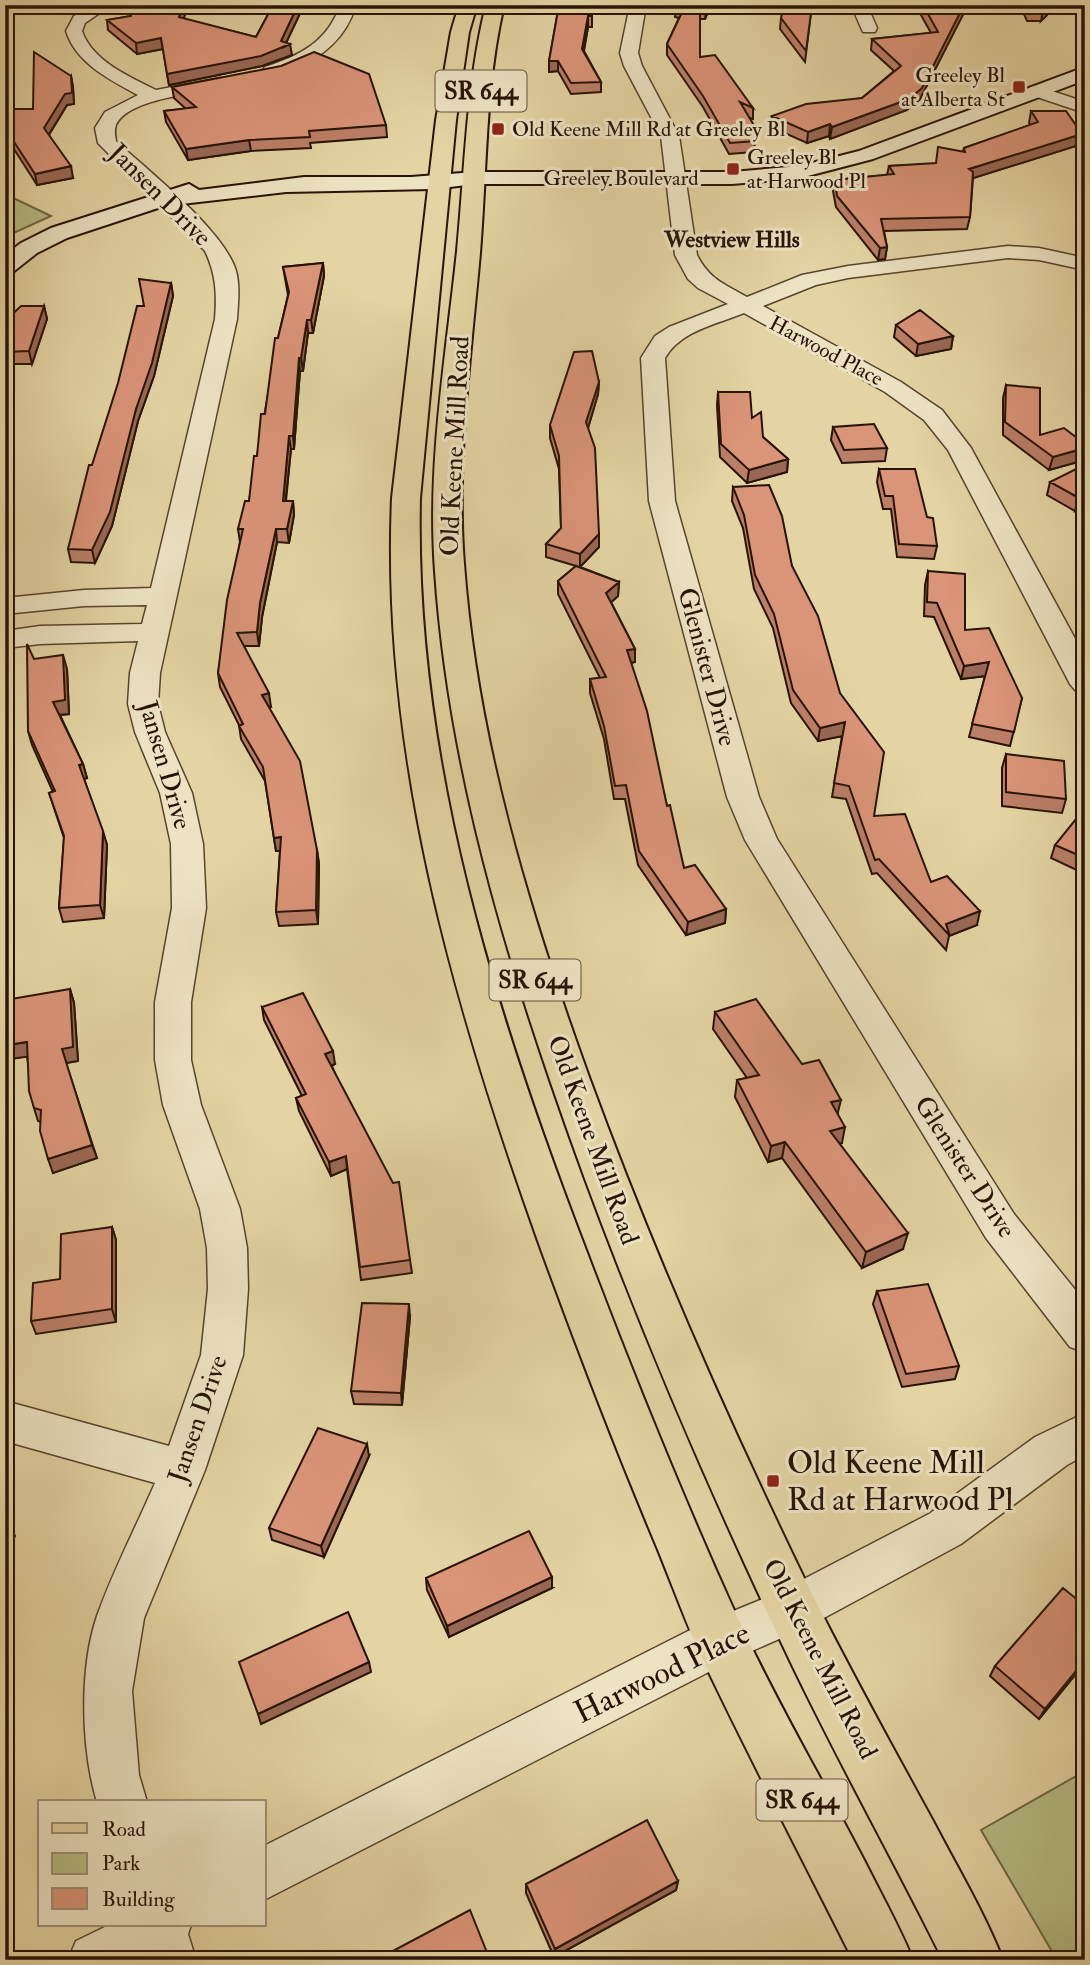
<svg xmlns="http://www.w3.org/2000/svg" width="1090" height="1965" viewBox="0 0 1090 1965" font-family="'IM FELL Double Pica',serif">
  <rect width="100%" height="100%" fill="#e4d4a3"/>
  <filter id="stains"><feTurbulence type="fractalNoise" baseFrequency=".00286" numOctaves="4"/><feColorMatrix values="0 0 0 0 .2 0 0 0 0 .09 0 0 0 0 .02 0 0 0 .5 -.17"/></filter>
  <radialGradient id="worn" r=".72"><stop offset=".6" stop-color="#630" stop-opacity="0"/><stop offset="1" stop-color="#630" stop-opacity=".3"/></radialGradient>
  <!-- green -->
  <path fill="#b6bc84" stroke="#6e6844" stroke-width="2" d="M 5,194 L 51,216 L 5,237 Z
    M 1085,1771 L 1085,1960 L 1057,1960 L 981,1830 Z"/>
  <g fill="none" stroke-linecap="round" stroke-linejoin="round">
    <!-- street casing -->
    <g stroke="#56432c" stroke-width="3">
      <path id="street" d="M 97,5 L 104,10 L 85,23 L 82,31 C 92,61 130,77 156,90 L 220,78 L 229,83 L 226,87 C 200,93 128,98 116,125 C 114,130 115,135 116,141 C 148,171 224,230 236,271 C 240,286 238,303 237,319 L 160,673 L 158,704 L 165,732 L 192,793 L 203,844 L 206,908 L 191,1002 L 191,1060 L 201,1105 L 240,1209 L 247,1248 L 248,1289 L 243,1355 L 205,1470 L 144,1618 L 132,1691 L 139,1775 L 147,1802 L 97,1802 C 81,1749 79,1669 97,1616 C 113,1571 136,1527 155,1483 L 5,1441 L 5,1401 L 169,1446 L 201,1355 L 208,1289 L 207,1248 L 200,1209 L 163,1105 L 155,1060 L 155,1002 L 172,908 L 171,844 L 160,793 L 135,732 L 128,704 L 130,673 L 138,641 L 40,644 L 5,648 L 5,631 L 40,626 L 142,624 L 147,605 L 84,606 L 5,614 L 5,598 L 84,590 L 151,588 L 215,319 C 217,293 216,274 205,251 L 98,143 L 95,128 L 105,112 L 138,95 C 110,80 76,63 66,31 L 74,16 Z
        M 340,5 L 356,5 C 346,38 323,57 292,70 C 283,73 274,77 265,75 L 262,71 L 265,67 C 299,56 328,42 340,5 Z
        M 630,5 L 646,5 L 638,53 L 642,66 L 679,136 L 697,255 C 709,279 724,284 747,297 L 802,275 L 848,266 L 1008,246 L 1039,248 L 1085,258 L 1085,270 L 1039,260 L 1008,258 L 848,278 L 816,285 L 763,306 L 901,382 L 942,410 L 971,448 L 1085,657 L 1085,693 L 1075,690 L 1070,684 L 948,450 L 924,420 L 885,392 L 744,313 C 717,324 680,331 665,358 L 675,501 L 759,797 L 777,839 L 1014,1214 L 1085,1302 L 1085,1352 L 1070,1347 L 986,1238 L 745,840 L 727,797 L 649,501 L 641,358 L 655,336 L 669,327 L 728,304 L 698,288 L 688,279 L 675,255 L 661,136 L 624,66 L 620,53 Z
        M 851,5 L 867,5 L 877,28 L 875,32 L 863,32 Z
        M 1037,86 L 1085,102 L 1085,113 L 1031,95 L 1028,91 L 1031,87 Z
        M 1085,1413 L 1085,1455 L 1067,1465 L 961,1544 L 809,1626 L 738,1657 L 264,1900 L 264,1846 L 704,1623 L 775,1594 L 929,1514 L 1035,1437 Z
        M 109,1925 L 191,1925 L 188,1934 L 196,1960 L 68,1960 L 76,1941 Z"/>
    </g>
    <!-- secondary casing -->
    <g stroke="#271305" stroke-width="4">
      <path id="secondary" d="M 1085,67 L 1085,80 L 873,159 L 800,178 L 732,184 L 475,184 L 433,189 L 286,192 L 164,206 L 67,238 L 37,253 L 13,272 L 5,274 L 5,255 L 21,243 L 51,228 L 189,184 L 199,190 L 304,177 L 411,177 L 475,172 L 732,172 L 800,166 L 859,151 Z"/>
    </g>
    <!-- primary casing -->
    <g stroke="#271305" stroke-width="4">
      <path id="primary" d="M 459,5 L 477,5 L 469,32 L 456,120 L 420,498 C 414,758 494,1010 586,1250 C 633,1374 683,1498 738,1619 C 776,1701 823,1781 865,1862 C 881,1894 899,1926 913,1960 L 853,1960 C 803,1860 751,1761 703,1660 C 686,1623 672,1584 656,1545 C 614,1445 575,1343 538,1241 C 453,1003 381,753 392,498 L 436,120 L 451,32 Z
        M 486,5 L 504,5 C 485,86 487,170 480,253 C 471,355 456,461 464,564 C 477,740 529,911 589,1077 C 652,1249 726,1417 806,1582 C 846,1663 890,1742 933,1821 C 957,1867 984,1912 1003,1960 L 943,1960 C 894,1861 840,1765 792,1665 C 702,1476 619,1282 551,1083 C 494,917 447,747 435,571 C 427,465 446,356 457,251 C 465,169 466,86 486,5 Z"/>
    </g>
    <!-- street -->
    <use href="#street" fill="#ede3c3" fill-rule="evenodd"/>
    <!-- secondary -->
    <use href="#secondary" fill="#ede3c3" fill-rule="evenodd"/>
    <!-- primary -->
    <use href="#primary" fill="#e4d4a3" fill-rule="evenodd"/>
  </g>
  <!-- wall -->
  <path fill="#bb7f67" stroke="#271305" stroke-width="2" d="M 273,5 L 304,5 L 286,43 L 292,55 L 262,66 L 169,85 L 163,49 L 137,54 L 108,30 L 107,20 L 131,16 L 184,19 L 256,37 Z
    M 559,5 L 596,5 L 596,9 L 592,9 L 592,27 L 588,27 L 584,51 L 601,82 L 601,92 L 571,94 L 558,71 L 549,72 L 549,61 Z
    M 676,5 L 711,5 L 705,19 L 700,19 L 700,57 L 753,108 L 753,119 L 749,118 L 755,141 L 754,152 L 729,154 L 703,107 L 667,55 L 667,44 L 679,18 L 675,17 Z
    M 812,5 L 805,62 L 780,29 L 781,18 Z
    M 916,5 L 967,5 L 920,99 L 907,110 L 830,139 L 829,136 L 807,143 L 771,127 L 772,116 L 862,98 L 894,71 L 871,50 L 872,39 L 931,33 L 921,15 L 922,8 L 920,13 Z
    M 1020,5 L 1057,5 L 1041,21 L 1027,21 Z
    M 71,76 L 73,87 L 74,104 L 67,105 L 49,135 L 73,178 L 37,185 L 5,135 L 5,128 L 33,109 Z
    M 172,87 L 386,125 L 387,137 L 310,143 L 311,148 L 251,151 L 188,160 L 166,122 L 164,111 L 186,109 L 174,98 Z
    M 1031,111 L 1082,134 L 1079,145 L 973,178 L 970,217 L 967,229 L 884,231 L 887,247 L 885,259 L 878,260 L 836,207 L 833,191 L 835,180 L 887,175 L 889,166 L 935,164 L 963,151 L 964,148 L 1031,125 L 1029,123 Z
    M 323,263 L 324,276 L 313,333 L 308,333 L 303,371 L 300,371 L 294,449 L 291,449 L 286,501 L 293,501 L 294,515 L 289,543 L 277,542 L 262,617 L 259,646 L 244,646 L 271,707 L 269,707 L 317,850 L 319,864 L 318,924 L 279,926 L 276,912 L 280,851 L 276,851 L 265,781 L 241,739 L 239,725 L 220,687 L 218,673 L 240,542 L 238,529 L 249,501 L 278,338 L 288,295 L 283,267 Z
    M 171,283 L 173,296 L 154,376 L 138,421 L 112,526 L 95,563 L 71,562 L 68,549 L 144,306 Z
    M 44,306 L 47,319 L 32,364 L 5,364 L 5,321 Z
    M 896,325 L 953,336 L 951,349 L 916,356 L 894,337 Z
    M 599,382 L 598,394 L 588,428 L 599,547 L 580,567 L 619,582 L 618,596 L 611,602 L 635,649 L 635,662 L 631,663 L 667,806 L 684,868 L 726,909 L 725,923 L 686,935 L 638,865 L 625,799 L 614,799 L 604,739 L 590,693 L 590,679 L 600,678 L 558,594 L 558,581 L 576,566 L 546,557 L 546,544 L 561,529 L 559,469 L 550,438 L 550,425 Z
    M 1006,385 L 1040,435 L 1085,444 L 1085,460 L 1049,470 L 1003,435 L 1003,398 Z
    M 718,392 L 752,418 L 763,437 L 788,459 L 787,472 L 747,483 L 720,457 L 717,405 Z
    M 833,427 L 887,448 L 885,461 L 842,463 L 831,440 Z
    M 879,469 L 937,546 L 934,559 L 897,557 L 891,509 L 883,509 L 877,482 Z
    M 1085,469 L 1085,506 L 1075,511 L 1047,495 L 1050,482 Z
    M 733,487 L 792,566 L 874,816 L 931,882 L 977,925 L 949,936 L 946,950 L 877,873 L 872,874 L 846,799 L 832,797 L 842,736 L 818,741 L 791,703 L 773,628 L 754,589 L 743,528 L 732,501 Z
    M 1085,541 L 1085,555 L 1082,554 Z
    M 928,571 L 965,630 L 1022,698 L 1010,746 L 969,737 L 985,676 L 961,679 L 934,617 L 924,616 L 925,585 Z
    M 34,659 L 67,669 L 69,714 L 60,715 L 83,764 L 87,778 L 84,779 L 107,845 L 104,918 L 63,922 L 59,908 L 64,838 L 49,793 L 53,792 L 32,745 L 28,731 Z
    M 1006,754 L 1066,799 L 1062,813 L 1002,806 L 1002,768 Z
    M 1085,823 L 1085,874 L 1051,858 L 1055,845 Z
    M 70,989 L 74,1003 L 78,1061 L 66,1063 L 97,1158 L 53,1173 L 41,1122 L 38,1121 L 34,1108 L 27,1056 L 11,1059 Z
    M 262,1007 L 335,1064 L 332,1066 L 410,1260 L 412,1273 L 361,1280 L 347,1169 L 331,1176 L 299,1111 L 296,1098 L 302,1096 L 264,1020 Z
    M 715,1012 L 838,1114 L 842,1143 L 840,1144 L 903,1249 L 862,1268 L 782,1158 L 768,1162 L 735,1097 L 737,1080 L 747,1078 L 713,1029 Z
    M 112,1227 L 116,1240 L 116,1322 L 36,1334 L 31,1321 L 60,1279 Z
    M 877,1291 L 959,1366 L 955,1379 L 902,1387 L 873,1304 Z
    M 410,1317 L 402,1405 L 354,1404 L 351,1391 Z
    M 369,1456 L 324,1557 L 272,1540 L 269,1528 Z
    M 426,1578 L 552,1588 L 449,1637 L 427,1590 Z
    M 1085,1606 L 1085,1663 L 1039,1719 L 990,1676 L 995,1666 Z
    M 678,1881 L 676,1890 L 554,1957 L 526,1893 L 526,1884 Z"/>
  <!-- shaded-wall -->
  <path fill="#996854" stroke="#271305" stroke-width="2" d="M 184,5 L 189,5 L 180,28 L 179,17 Z
    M 298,5 L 304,5 L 284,47 L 290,44 L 292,55 L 262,66 L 169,85 L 167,74 L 281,41 Z
    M 708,5 L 711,5 L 705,19 L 706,9 Z
    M 964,5 L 967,5 L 967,7 L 920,99 L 907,110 L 830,139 L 832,127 L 909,99 Z
    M 1048,5 L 1057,5 L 1041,21 L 1043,11 Z
    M 588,16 L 588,27 L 582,60 L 582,49 Z
    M 161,38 L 163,49 L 137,54 L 136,43 Z
    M 549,61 L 558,61 L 558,71 L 549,72 Z
    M 71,76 L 73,87 L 74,104 L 67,105 L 46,139 L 44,128 Z
    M 830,124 L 829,136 L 807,143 L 808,132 Z
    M 1082,134 L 1079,145 L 967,180 L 969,169 Z
    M 249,140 L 251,151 L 188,160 L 186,149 Z
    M 71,166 L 73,178 L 37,185 L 35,174 Z
    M 887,247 L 885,259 L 878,260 L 880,248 Z
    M 323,263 L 324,276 L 313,333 L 311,320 Z
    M 171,283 L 173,296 L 154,376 L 138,421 L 112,526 L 95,563 L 92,550 L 136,409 Z
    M 44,306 L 47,319 L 32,364 L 29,351 Z
    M 307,320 L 308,333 L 303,371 L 301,358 Z
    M 953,336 L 951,349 L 916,356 L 918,344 Z
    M 299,358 L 300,371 L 294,449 L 293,436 Z
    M 599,382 L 598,394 L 586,435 L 586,422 Z
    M 289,436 L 291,449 L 284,515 L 283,501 Z
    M 1085,448 L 1085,460 L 1049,470 L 1053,457 Z
    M 788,459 L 787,472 L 747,483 L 749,470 Z
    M 1085,494 L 1085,506 L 1075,511 L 1079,498 Z
    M 293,501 L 294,515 L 289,543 L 287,529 Z
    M 276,529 L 277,542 L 262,617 L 259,646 L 257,632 L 260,603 Z
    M 599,534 L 599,547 L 580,567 L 580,554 Z
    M 619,582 L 618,596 L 606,607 L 606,593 Z
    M 635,649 L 635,662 L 626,664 L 627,650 Z
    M 63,655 L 67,669 L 69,714 L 57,715 L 53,702 Z
    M 989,662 L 986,676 L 961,679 L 964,666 Z
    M 269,693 L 271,707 L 264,709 L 262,695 Z
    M 845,722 L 843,736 L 818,741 L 820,728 Z
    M 83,764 L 87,778 L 83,779 L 79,765 Z
    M 103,831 L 107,845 L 104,918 L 100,905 Z
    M 281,837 L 283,851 L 276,851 L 274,838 Z
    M 317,850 L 319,864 L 318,924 L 316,910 Z
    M 726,909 L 725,923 L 686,935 L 688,922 Z
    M 980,911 L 977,925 L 949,936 L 946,924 Z
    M 70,989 L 74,1003 L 78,1061 L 66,1063 L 62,1049 Z
    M 27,1042 L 32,1056 L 11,1059 L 7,1045 Z
    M 333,1051 L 335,1064 L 327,1067 L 325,1054 Z
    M 841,1100 L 837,1116 L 831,1102 Z
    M 845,1127 L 842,1143 L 826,1147 L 830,1131 Z
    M 785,1142 L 782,1158 L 768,1162 L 771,1146 Z
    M 92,1145 L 97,1158 L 53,1173 L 48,1159 Z
    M 346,1156 L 347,1169 L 331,1176 L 329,1162 Z
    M 112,1227 L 116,1240 L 116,1322 L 112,1309 Z
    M 5,1229 L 8,1237 L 5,1245 Z
    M 908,1233 L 903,1249 L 862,1268 L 866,1252 Z
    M 409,1304 L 410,1317 L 402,1405 L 401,1393 Z
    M 367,1444 L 369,1456 L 324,1557 L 321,1546 Z
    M 9,1524 L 15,1536 L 5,1555 L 5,1532 Z
    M 552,1577 L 552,1588 L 449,1637 L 447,1626 Z
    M 1085,1660 L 1085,1663 L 1039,1719 L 1045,1709 Z
    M 369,1662 L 371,1672 L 261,1724 L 258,1714 Z
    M 678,1881 L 676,1890 L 554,1957 L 555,1949 Z"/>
  <!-- building -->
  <path fill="#da9478" stroke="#271305" stroke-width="2" d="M 144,5 L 184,5 L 179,17 L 256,37 L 273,5 L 298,5 L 281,41 L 290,44 L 261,56 L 167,74 L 161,38 L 136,43 L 107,20 L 131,16 L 131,11 Z
    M 559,5 L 591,5 L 592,16 L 588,16 L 582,49 L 601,82 L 571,83 L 558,61 L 549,61 Z
    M 676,5 L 708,5 L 706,9 L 700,9 L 700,57 L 715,55 L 753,108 L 740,102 L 755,127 L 755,141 L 730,143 L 703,96 L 667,44 L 684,8 L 676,7 Z
    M 784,5 L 812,5 L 806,51 L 781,18 Z
    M 923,5 L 964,5 L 922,88 L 909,99 L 832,127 L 830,124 L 808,132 L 772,116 L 806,104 L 862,98 L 901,66 L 872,39 L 938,32 Z
    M 1027,5 L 1048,5 L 1043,11 L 1029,11 Z
    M 34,52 L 71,76 L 72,93 L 65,94 L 44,128 L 71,166 L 35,174 L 5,128 L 5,116 L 10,109 L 33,109 Z
    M 314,52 L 369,74 L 386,125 L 309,131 L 310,137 L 249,140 L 186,149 L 164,111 L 196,107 L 172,87 L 281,66 Z
    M 1031,111 L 1066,111 L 1082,134 L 969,169 L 973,172 L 970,217 L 881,219 L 887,247 L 880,248 L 837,196 L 835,180 L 894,174 L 889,166 L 936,163 L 938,147 L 965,152 L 964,148 L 1038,122 Z
    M 323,263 L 311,320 L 307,320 L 301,358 L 299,358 L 293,436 L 289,436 L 283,501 L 293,501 L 287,529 L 276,529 L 260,603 L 257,632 L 237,633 L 269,693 L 262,695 L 300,761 L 317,850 L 316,910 L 276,912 L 281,837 L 274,838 L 263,767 L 239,726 L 243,724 L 218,673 L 227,600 L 243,529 L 238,529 L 245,501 L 249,501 L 254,456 L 257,456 L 261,414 L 265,414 L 275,338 L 278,338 L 289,292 L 283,267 Z
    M 139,279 L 171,283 L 152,363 L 136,409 L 110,512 L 92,550 L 68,549 L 89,465 L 92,465 L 118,383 L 137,306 L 144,306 Z
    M 21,306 L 44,306 L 29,351 L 5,352 L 5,321 Z
    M 920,310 L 953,336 L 918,344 L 896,325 Z
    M 592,351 L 599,382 L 586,422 L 595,448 L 599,534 L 580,554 L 546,544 L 561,528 L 559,456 L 550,425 L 574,352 Z
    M 1006,385 L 1040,388 L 1040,435 L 1064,428 L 1085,444 L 1085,448 L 1053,457 L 1005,422 Z
    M 718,392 L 750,392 L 752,418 L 761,412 L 763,437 L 788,459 L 749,470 L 721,444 Z
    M 874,424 L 887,448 L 844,450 L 833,427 Z
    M 1080,467 L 1085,469 L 1085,494 L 1079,498 L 1050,482 Z
    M 879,469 L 915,469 L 927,517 L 933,518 L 937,546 L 899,544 L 893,496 L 885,496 Z
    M 769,485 L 782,516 L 792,566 L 818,616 L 840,693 L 884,752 L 874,816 L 905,814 L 931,882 L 947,876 L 980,911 L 946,924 L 950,936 L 879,859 L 875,860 L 849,786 L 834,783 L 845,722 L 820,728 L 793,690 L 774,614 L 755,575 L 744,515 L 733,487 Z
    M 576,566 L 619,582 L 606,593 L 635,649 L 627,650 L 647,711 L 667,806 L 670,805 L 684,868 L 695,865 L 726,909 L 688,922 L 639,851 L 626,785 L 615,786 L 604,726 L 590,679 L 606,677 L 558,581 Z
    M 928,571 L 965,574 L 965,630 L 989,628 L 1022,698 L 1014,732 L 972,724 L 989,662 L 964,666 L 937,603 L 927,602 Z
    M 27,644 L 34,659 L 63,655 L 65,700 L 53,702 L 83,764 L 79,765 L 103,831 L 100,905 L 59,908 L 64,836 L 49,793 L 55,791 L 28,731 Z
    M 1006,754 L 1064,761 L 1066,799 L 1006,792 Z
    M 1076,819 L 1085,823 L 1085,858 L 1055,845 Z
    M 70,989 L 73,1047 L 62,1049 L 92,1145 L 48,1159 L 40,1131 L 41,1110 L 34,1108 L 29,1091 L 27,1042 L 7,1045 L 5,1000 Z
    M 303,993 L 333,1051 L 325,1054 L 393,1183 L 399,1182 L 410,1260 L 360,1267 L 346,1156 L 329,1162 L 296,1098 L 306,1094 L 262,1007 Z
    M 756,999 L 802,1064 L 819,1060 L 841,1100 L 831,1102 L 845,1127 L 830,1131 L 908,1233 L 866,1252 L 785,1142 L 771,1146 L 737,1080 L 759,1075 L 715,1012 Z
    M 112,1227 L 112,1309 L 31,1321 L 33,1283 L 60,1279 L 61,1234 Z
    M 928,1284 L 959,1366 L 906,1374 L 877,1291 Z
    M 362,1303 L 409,1304 L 401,1393 L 351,1391 Z
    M 318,1428 L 367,1444 L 321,1546 L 269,1528 Z
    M 5,1523 L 9,1524 L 5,1532 Z
    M 529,1531 L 552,1577 L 447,1626 L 426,1578 Z
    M 1063,1588 L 1085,1606 L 1085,1660 L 1045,1709 L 995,1666 Z
    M 348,1612 L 369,1662 L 258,1714 L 239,1662 Z
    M 647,1820 L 678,1881 L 555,1949 L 526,1884 Z
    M 470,1910 L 490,1960 L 376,1960 Z"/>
  <!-- markers -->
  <g fill="#8f2418" stroke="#ede3c3" stroke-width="2.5">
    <rect x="1012" y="80" width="14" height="14" rx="3.5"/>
    <rect x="491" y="122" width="14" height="14" rx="3.5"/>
    <rect x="726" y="162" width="14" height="14" rx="3.5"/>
    <rect x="766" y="1474" width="14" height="14" rx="3.5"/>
  </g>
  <g text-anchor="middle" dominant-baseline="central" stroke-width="6" stroke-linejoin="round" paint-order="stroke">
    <!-- far-poi labels -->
    <g font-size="21" fill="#271305" stroke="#ede3c3" text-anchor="start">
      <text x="1005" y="75" text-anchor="end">Greeley Bl<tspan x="1005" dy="24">at Alberta St</tspan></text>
      <text x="512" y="129">Old Keene Mill Rd at Greeley Bl</text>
      <text x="747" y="157">Greeley Bl<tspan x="747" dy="24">at Harwood Pl</tspan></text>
    </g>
    <!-- far-street labels -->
    <g font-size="21" fill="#271305" stroke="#ede3c3">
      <text x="621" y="178">Greeley Boulevard</text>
      <text transform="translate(826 351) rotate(28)">Harwood Place</text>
    </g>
    <!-- far-neighbourhood labels -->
    <g font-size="23" font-weight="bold" fill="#271305" stroke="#ede3c3">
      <text x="732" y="239">Westview Hills</text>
    </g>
    <!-- shield labels -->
    <g fill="#ede3c3" stroke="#62513e" stroke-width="2">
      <rect x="435.5" y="70.5" width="91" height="41" rx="5"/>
      <rect x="489.5" y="959.5" width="91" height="41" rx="5"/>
      <rect x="756.5" y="1779.5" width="91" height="41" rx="5"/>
    </g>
    <g font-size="24" font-weight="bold" fill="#271305">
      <text x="481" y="91">SR 644</text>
      <text x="535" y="980">SR 644</text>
      <text x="802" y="1800">SR 644</text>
    </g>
    <!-- street labels -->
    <g font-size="26" fill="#271305" stroke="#ede3c3">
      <text transform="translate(160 195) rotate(45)">Jansen Drive</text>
      <text transform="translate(455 446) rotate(-87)">Old Keene Mill Road</text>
      <text transform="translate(707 667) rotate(75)">Glenister Drive</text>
      <text transform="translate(165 765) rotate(74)">Jansen Drive</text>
      <text transform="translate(593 1140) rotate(70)">Old Keene Mill Road</text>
      <text transform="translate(965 1167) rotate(57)">Glenister Drive</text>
      <text transform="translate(198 1419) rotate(-71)">Jansen Drive</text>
      <text transform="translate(820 1659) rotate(63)">Old Keene Mill Road</text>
    </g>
    <!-- near-poi labels -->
    <g font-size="32" fill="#271305" stroke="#ede3c3" text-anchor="start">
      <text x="787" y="1463">Old Keene Mill<tspan x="787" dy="37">Rd at Harwood Pl</tspan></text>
    </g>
    <!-- near-street labels -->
    <g font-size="32" fill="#271305" stroke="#ede3c3">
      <text transform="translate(662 1673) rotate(-26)">Harwood Place</text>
    </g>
  </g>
  <!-- margin -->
  <rect width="1090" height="1965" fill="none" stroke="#e4d4a3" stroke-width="28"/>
  <rect x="7" y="7" width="1076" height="1951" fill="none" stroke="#271305" stroke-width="3.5"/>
  <rect x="14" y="14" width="1062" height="1937" fill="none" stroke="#271305" stroke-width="2"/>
  <!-- legend -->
  <rect x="38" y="1800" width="228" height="126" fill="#ede3c3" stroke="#9e9077" stroke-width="2"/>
  <rect x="52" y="1823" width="35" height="10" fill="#e4d4a3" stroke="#9e9077" stroke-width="2"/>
  <text x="102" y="1836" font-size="21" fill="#271305">Road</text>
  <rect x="52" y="1853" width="35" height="21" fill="#b6bc84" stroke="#9e9077" stroke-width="2"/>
  <text x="102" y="1870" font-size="21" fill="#271305">Park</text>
  <rect x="52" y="1888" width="35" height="21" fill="#da9478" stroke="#9e9077" stroke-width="2"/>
  <text x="102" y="1906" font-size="21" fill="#271305">Building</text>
  <rect width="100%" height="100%" filter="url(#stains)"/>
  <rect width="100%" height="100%" fill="url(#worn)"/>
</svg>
